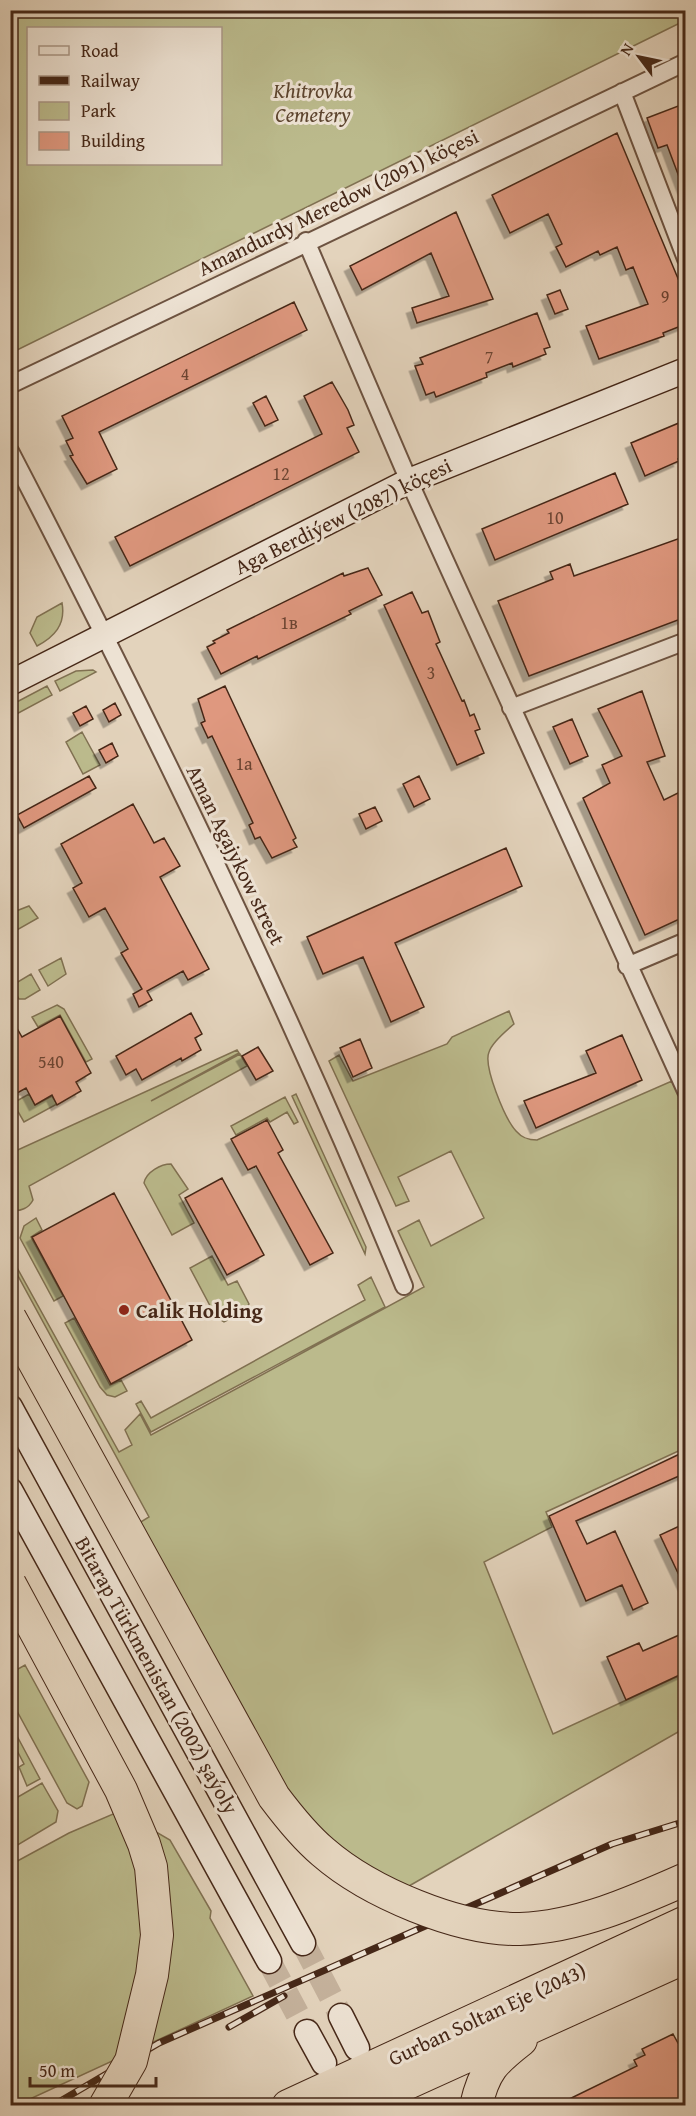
<svg xmlns="http://www.w3.org/2000/svg" width="696" height="2116" viewBox="0 0 696 2116" font-family="'Gentium Book Plus',serif">
  <defs>
    <filter id="shadow"><feDropShadow dx="-5.5" dy="5.5" stdDeviation="0" flood-color="#0004"/></filter>
  </defs>
  <rect width="100%" height="100%" fill="#e3d3bc"/>
  <filter id="stains"><feTurbulence type="fractalNoise" baseFrequency=".00333" numOctaves="4"/><feColorMatrix values="0 0 0 0 .2 0 0 0 0 .09 0 0 0 0 .02 0 0 0 .5 -.17"/></filter>
  <radialGradient id="worn" r=".72"><stop offset=".6" stop-color="#630" stop-opacity="0"/><stop offset="1" stop-color="#630" stop-opacity=".3"/></radialGradient>
  <!-- green -->
  <path fill="#bbba8c" stroke="#807152" stroke-width="1.5" fill-rule="evenodd" d="M 11,10 L 685,10 L 686,20 L 11,353 ZM 28,28 L 220,28 L 220,164 L 28,164 Z
    M 62,603 C 66,625 54,637 37,646 L 30,633 L 37,617 Z
    M 93,670 L 96,672 L 60,691 L 55,681 L 76,671 Z
    M 47,686 L 52,695 L 11,717 L 11,705 Z
    M 82,732 L 100,765 L 83,774 L 66,742 Z
    M 29,906 L 38,918 L 17,930 L 11,913 Z
    M 61,958 L 66,974 L 48,986 L 39,970 Z
    M 31,974 L 40,990 L 25,999 L 19,999 L 11,986 Z
    M 57,1005 L 64,1009 L 92,1059 L 86,1062 L 60,1015 L 38,1027 L 32,1017 Z
    M 509,1011 L 514,1024 C 506,1031 492,1042 489,1052 C 483,1066 505,1119 516,1131 C 522,1138 528,1140 537,1140 L 672,1081 L 686,1109 L 685,1448 L 546,1512 L 552,1527 L 484,1562 L 553,1734 L 685,1673 L 685,1728 L 402,1890 L 337,1848 L 284,1788 L 139,1523 L 149,1517 L 11,1263 L 10,1255 L 119,1452 L 132,1445 L 125,1430 L 140,1414 L 151,1435 L 424,1287 L 398,1231 L 419,1220 L 431,1246 L 484,1218 L 451,1151 L 398,1177 L 409,1201 L 396,1206 L 329,1061 L 339,1055 L 353,1081 L 447,1044 L 452,1037 Z
    M 237,1050 L 239,1053 L 151,1101 L 240,1054 L 247,1066 L 29,1186 L 33,1200 C 29,1208 20,1212 11,1210 L 11,1153 Z
    M 29,1094 L 35,1105 L 52,1096 L 57,1104 L 24,1122 L 13,1103 Z
    M 296,1094 L 366,1247 L 365,1254 L 292,1096 Z
    M 285,1097 L 298,1122 L 294,1124 L 287,1112 L 270,1122 L 267,1118 L 236,1135 L 231,1126 Z
    M 171,1164 L 188,1189 L 179,1195 L 194,1223 L 172,1235 L 144,1183 C 146,1172 161,1164 171,1164 Z
    M 36,1218 L 42,1230 L 31,1237 L 63,1296 L 54,1301 L 20,1238 L 24,1226 Z
    M 212,1256 L 228,1285 L 237,1281 L 249,1304 L 244,1312 L 224,1322 L 216,1317 L 190,1268 Z
    M 371,1277 L 385,1307 L 151,1432 L 136,1404 L 141,1401 L 151,1418 L 365,1300 L 358,1285 Z
    M 74,1318 L 110,1385 L 121,1380 L 127,1391 L 115,1397 L 107,1395 L 100,1387 L 65,1323 Z
    M 25,1665 L 89,1782 L 82,1806 L 77,1809 L 67,1803 L 11,1700 L 11,1673 Z
    M 17,1736 L 40,1779 L 27,1786 L 19,1767 L 24,1764 L 11,1739 Z
    M 42,1783 L 58,1811 L 56,1822 L 11,1849 L 11,1801 Z
    M 120,1811 L 170,1840 L 211,1911 L 210,1918 L 253,1996 L 17,2105 L 11,2105 L 10,1865 L 69,1833 Z"/>
  <!-- building -->
  <path fill="#df987f" stroke="#462818" stroke-width="1.5" filter="url(#shadow)" d="M 686,103 L 686,190 L 684,190 L 667,145 L 658,148 L 647,118 Z
    M 617,133 L 682,288 L 679,289 L 686,307 L 686,324 L 663,333 L 664,336 L 599,359 L 586,326 L 648,304 L 633,267 L 626,270 L 617,247 L 600,255 L 598,251 L 566,267 L 556,247 L 562,244 L 548,214 L 510,233 L 492,195 Z
    M 456,212 L 493,299 L 417,323 L 412,308 L 449,296 L 431,253 L 362,290 L 350,266 Z
    M 560,290 L 568,309 L 555,314 L 547,295 Z
    M 294,302 L 307,330 L 99,432 L 117,469 L 87,484 L 70,456 L 73,455 L 66,441 L 73,438 L 62,416 Z
    M 537,313 L 550,347 L 544,349 L 546,354 L 513,367 L 512,363 L 486,373 L 487,377 L 436,397 L 434,392 L 426,395 L 415,366 L 423,364 L 420,358 Z
    M 332,382 L 348,410 L 354,425 L 347,428 L 359,452 L 130,566 L 115,537 L 322,434 L 304,396 Z
    M 266,396 L 278,420 L 265,426 L 253,403 Z
    M 686,420 L 686,456 L 678,459 L 679,461 L 645,476 L 631,443 Z
    M 615,473 L 628,504 L 495,560 L 482,529 Z
    M 686,536 L 686,617 L 529,676 L 498,601 L 553,579 L 550,572 L 570,564 L 574,576 Z
    M 368,568 L 382,595 L 349,611 L 351,614 L 258,659 L 257,656 L 221,674 L 207,647 L 215,643 L 213,641 L 229,633 L 227,630 L 343,573 L 344,576 Z
    M 412,592 L 422,613 L 428,611 L 440,642 L 436,644 L 462,701 L 464,700 L 470,716 L 474,714 L 480,729 L 475,731 L 484,753 L 457,765 L 384,605 Z
    M 225,686 L 296,838 L 293,840 L 297,847 L 272,858 L 260,837 L 255,839 L 249,825 L 253,823 L 212,736 L 208,738 L 201,723 L 205,721 L 198,699 Z
    M 642,691 L 665,756 L 647,762 L 664,800 L 686,789 L 686,916 L 645,935 L 583,798 L 610,783 L 602,765 L 622,756 L 598,709 Z
    M 115,703 L 121,715 L 109,722 L 103,710 Z
    M 86,706 L 93,719 L 80,726 L 73,713 Z
    M 572,719 L 588,756 L 570,764 L 553,727 Z
    M 112,743 L 118,756 L 106,763 L 99,750 Z
    M 89,776 L 96,788 L 24,828 L 17,815 Z
    M 419,776 L 430,799 L 414,807 L 403,784 Z
    M 133,804 L 154,843 L 164,838 L 180,866 L 160,877 L 209,969 L 188,980 L 183,971 L 147,991 L 152,1000 L 139,1007 L 133,994 L 142,989 L 121,953 L 128,949 L 105,908 L 89,917 L 73,888 L 82,883 L 61,844 Z
    M 375,807 L 382,821 L 366,829 L 359,814 Z
    M 506,848 L 522,886 L 395,943 L 424,1007 L 391,1022 L 363,957 L 323,974 L 307,937 Z
    M 191,1013 L 202,1034 L 195,1038 L 201,1050 L 182,1061 L 181,1058 L 142,1080 L 136,1069 L 126,1075 L 116,1056 Z
    M 10,1016 L 22,1037 L 60,1016 L 91,1073 L 76,1082 L 81,1091 L 57,1105 L 52,1095 L 35,1105 L 26,1088 L 10,1097 Z
    M 622,1035 L 642,1080 L 536,1128 L 524,1101 L 596,1073 L 586,1051 Z
    M 360,1039 L 372,1068 L 353,1077 L 340,1048 Z
    M 258,1047 L 273,1071 L 256,1080 L 242,1056 Z
    M 267,1120 L 283,1150 L 278,1153 L 333,1253 L 310,1265 L 256,1166 L 248,1170 L 231,1139 Z
    M 222,1178 L 264,1255 L 227,1275 L 185,1198 Z
    M 114,1193 L 192,1340 L 111,1384 L 32,1237 Z
    M 686,1451 L 686,1473 L 576,1521 L 587,1544 L 615,1531 L 648,1603 L 633,1610 L 622,1585 L 586,1601 L 549,1516 Z
    M 686,1523 L 686,1590 L 660,1535 Z
    M 686,1632 L 686,1672 L 626,1700 L 607,1657 L 639,1643 L 643,1651 Z
    M 673,2034 L 678,2043 L 686,2040 L 686,2106 L 555,2106 L 637,2066 L 634,2060 L 645,2055 L 642,2049 Z"/>
  <g fill="none" stroke-linecap="round" stroke-linejoin="round">
    <!-- secondary-tunnel -->
    <path stroke="#c4b19b" stroke-width="24" stroke-dasharray="24 12" stroke-linecap="butt" d="M 303,1943 L 341,2016
      M 269,1961 L 307,2032"/>
    <!-- street casing -->
    <g stroke="#6d5341" stroke-width="20">
      <path id="street" d="M 622,92 L 686,259
        M 306,241 L 409,481 L 686,1091
        M 10,385 L 686,62
        M 10,451 C 152,724 287,1002 404,1286
        M 511,708 L 686,641
        M 627,966 L 686,941"/>
    </g>
    <!-- secondary casing -->
    <g stroke="#462818" stroke-width="27">
      <path id="secondary" d="M 10,683 L 409,481 L 686,370
        M 10,1407 L 303,1943
        M 10,1490 L 269,1961
        M 341,2016 L 357,2048
        M 307,2032 L 324,2063"/>
    </g>
    <!-- highway casing -->
    <g stroke="#462818" stroke-width="34">
      <path id="highway" d="M 288,2106 L 686,1922
        M 357,2106 L 686,1957
        M 476,2106 C 484,2070 494,2061 521,2040"/>
    </g>
    <!-- street -->
    <use href="#street" stroke="#ede2d3" stroke-width="16"/>
    <!-- secondary -->
    <use href="#secondary" stroke="#ede2d3" stroke-width="24"/>
    <!-- highway -->
    <use href="#highway" stroke="#e3d3bc" stroke-width="32"/>
    <!-- rail casing -->
    <g stroke="#462818" stroke-width="7">
      <path id="rail" d="M 229,2027 L 284,1996
        M 52,2106 L 159,2043 L 612,1844 L 686,1821"/>
    </g>
    <!-- rail -->
    <use href="#rail" stroke="#ede2d3" stroke-width="4.5" stroke-dasharray="14" stroke-linecap="butt"/>
    <!-- highway-bridge casing -->
    <g stroke="#462818" stroke-width="34" stroke-linecap="butt">
      <path id="highway-bridge" d="M 10,1318 L 274,1797 C 289,1817 304,1836 323,1852 C 369,1892 458,1930 520,1929 C 578,1927 634,1902 686,1879
        M 10,1584 L 121,1790 L 144,1844 L 151,1867 L 157,1935 L 152,1975 L 131,2061 L 105,2106"/>
    </g>
    <!-- highway-bridge -->
    <use href="#highway-bridge" stroke="#e3d3bc" stroke-width="32"/>
  </g>
  <!-- markers -->
  <circle fill="#8f2418" stroke="#ede2d3" stroke-width="2" cx="124" cy="1310" r="6"/>
  <g text-anchor="middle" dominant-baseline="central" stroke-width="6" stroke-linejoin="round" paint-order="stroke">
    <!-- number labels -->
    <g font-size="18" fill="#6c4432">
      <text x="665" y="296">9</text>
      <text x="489" y="356">7</text>
      <text x="185" y="373">4</text>
      <text x="281" y="473">12</text>
      <text x="555" y="517">10</text>
      <text x="289" y="622">1в</text>
      <text x="431" y="672">3</text>
      <text x="244" y="763">1а</text>
      <text x="51" y="1061">540</text>
    </g>
    <!-- park labels -->
    <g font-size="21" font-style="italic" fill="#5d452f" stroke="#ede2d3">
      <text x="313" y="90">Khitrovka<tspan x="313" dy="24">Cemetery</tspan></text>
    </g>
    <!-- street labels -->
    <g font-size="21" fill="#462818" stroke="#ede2d3">
      <text transform="translate(338 202) rotate(-26)">Amandurdy Meredow (2091) köçesi</text>
      <text transform="translate(343 516) rotate(-26)">Aga Berdiýew (2087) köçesi</text>
      <text transform="translate(236 855) rotate(64)">Aman Agajykow street</text>
      <text transform="translate(157 1675) rotate(61)">Bitarap Türkmenistan (2002) şaýoly</text>
      <text transform="translate(487 2014) rotate(-25)">Gurban Soltan Eje (2043)</text>
    </g>
    <!-- poi labels -->
    <g font-size="21" font-weight="bold" fill="#462818" stroke="#ede2d3" text-anchor="start">
      <text x="136" y="1310">Calik Holding</text>
    </g>
  </g>
  <!-- margin -->
  <rect width="696" height="2116" fill="none" stroke="#e3d3bc" stroke-width="36"/>
  <rect x="12" y="12" width="672" height="2092" fill="none" stroke="#462818" stroke-width="3"/>
  <rect x="18" y="18" width="660" height="2080" fill="none" stroke="#462818" stroke-width="1.5"/>
  <!-- legend -->
  <rect x="27" y="27" width="195" height="138" fill="#ede2d3" stroke="#aa9888" stroke-width="1.5"/>
  <rect x="39" y="46" width="30" height="9" fill="#ede2d3" stroke="#aa9888" stroke-width="1.5"/>
  <text x="81" y="57" font-size="18" fill="#462818">Road</text>
  <rect x="39" y="76" width="30" height="9" fill="#462818" stroke="#aa9888" stroke-width="1.5"/>
  <text x="81" y="87" font-size="18" fill="#462818">Railway</text>
  <rect x="39" y="102" width="30" height="18" fill="#bbba8c" stroke="#aa9888" stroke-width="1.5"/>
  <text x="81" y="117" font-size="18" fill="#462818">Park</text>
  <rect x="39" y="132" width="30" height="18" fill="#df987f" stroke="#aa9888" stroke-width="1.5"/>
  <text x="81" y="147" font-size="18" fill="#462818">Building</text>
  <!-- north arrow -->
  <g transform="translate(639 57) rotate(302)" stroke="#ede2d3" stroke-width="4.5" paint-order="stroke">
  <path d="M0-4.5L10 22L0 15L-10 22Z" fill="#462818"/>
  <text y="-9" font-size="16" font-weight="bold" text-anchor="middle" fill="#462818">N</text>
  </g>
  <!-- scale -->
  <path d="M30 2077v9h126v-9" fill="none" stroke="#462818" stroke-width="3"/>
  <text x="39" y="2077" font-size="18" fill="#462818" stroke="#ede2d3" stroke-width="4.5" paint-order="stroke">50 m</text>
  <rect width="100%" height="100%" filter="url(#stains)"/>
  <rect width="100%" height="100%" fill="url(#worn)"/>
</svg>
